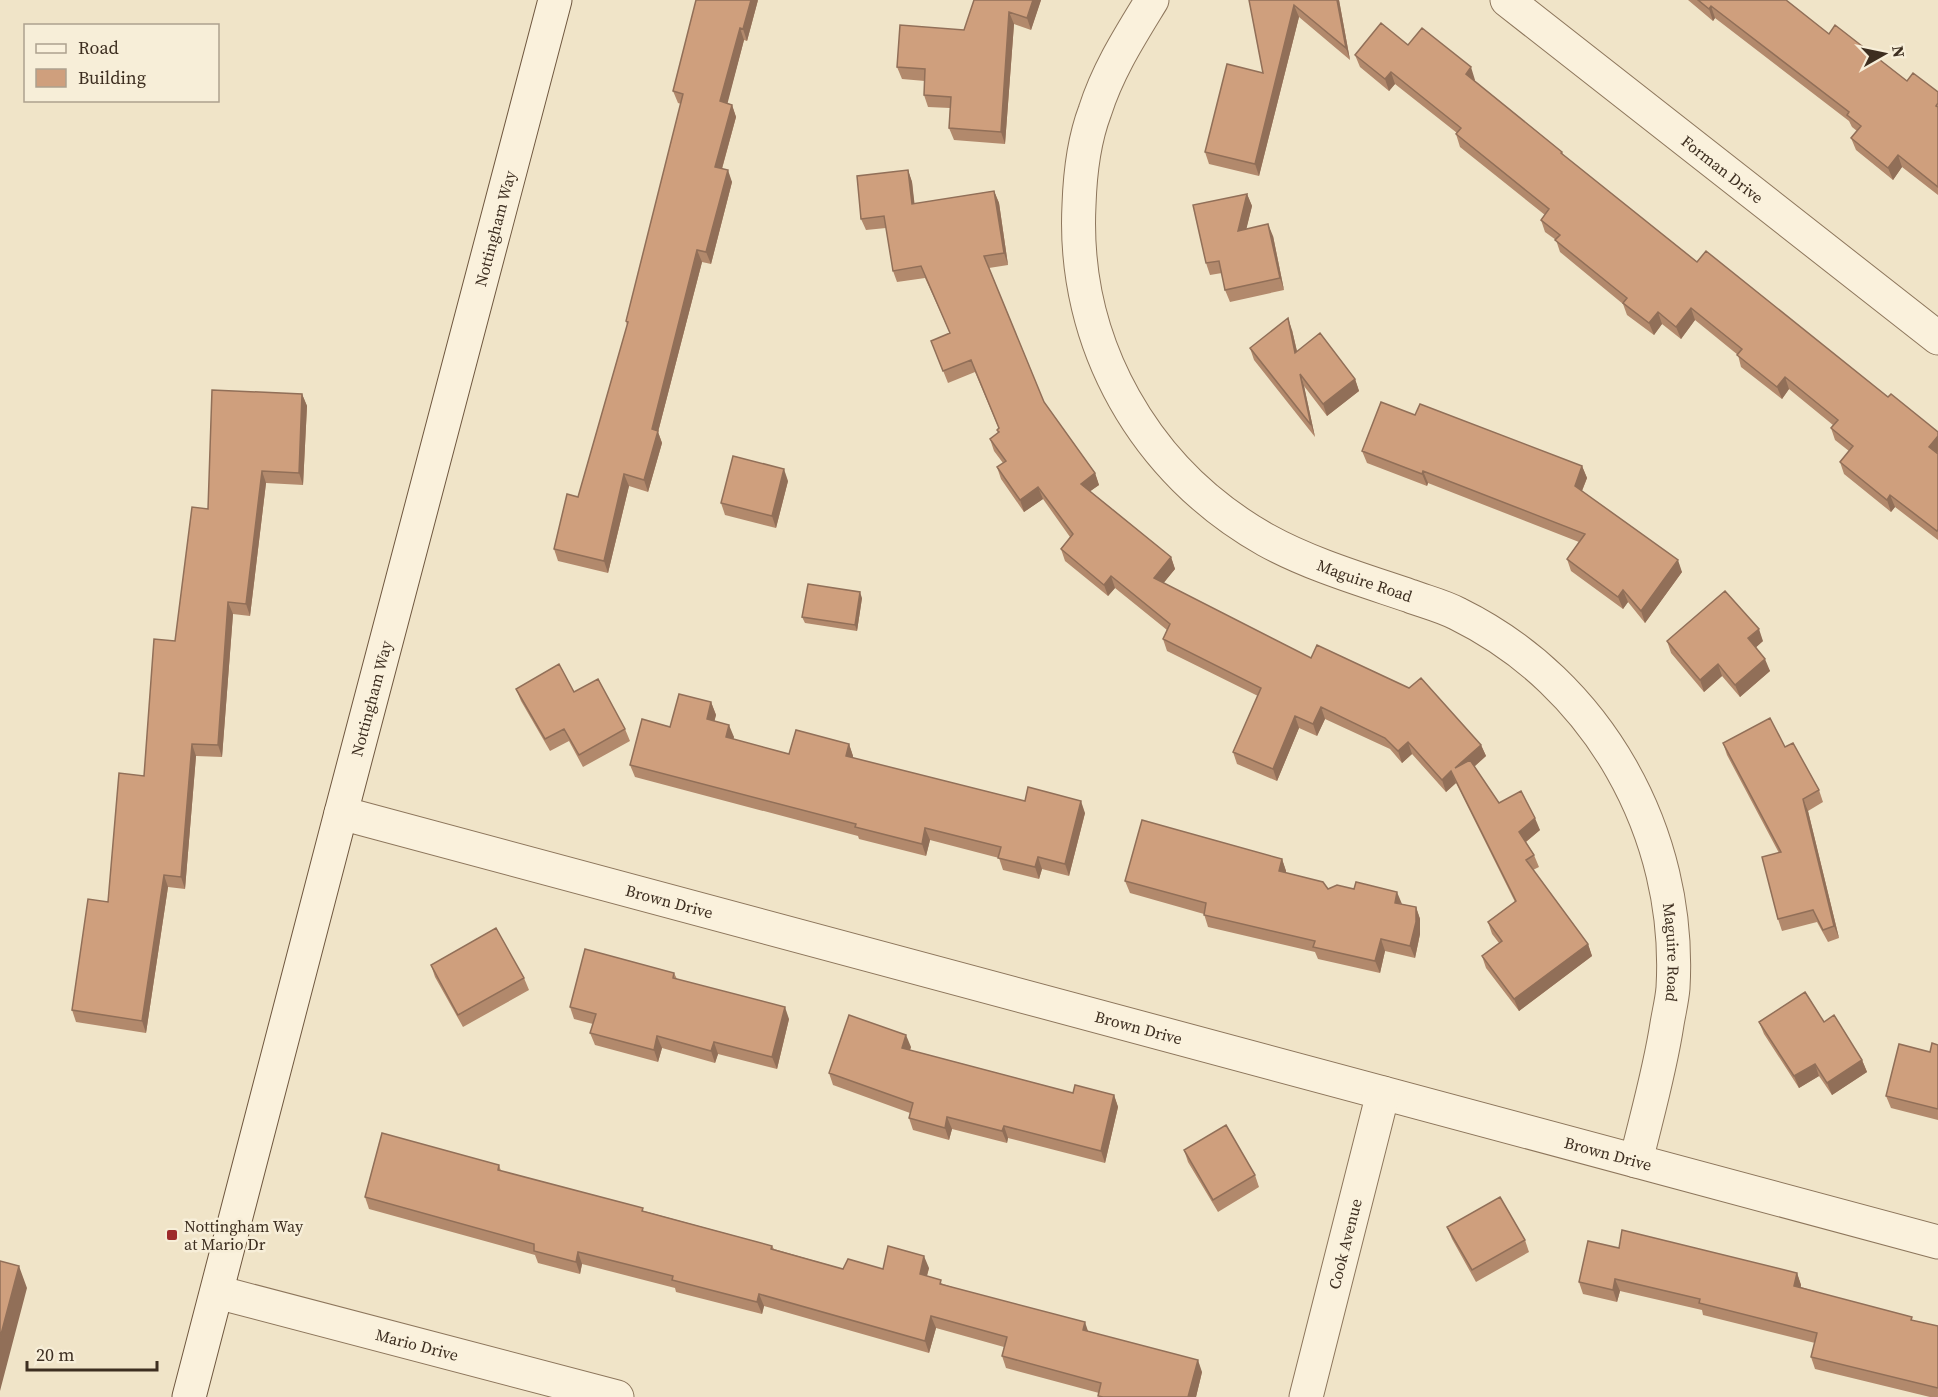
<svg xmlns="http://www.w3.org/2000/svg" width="1938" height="1397" viewBox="0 0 1938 1397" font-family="'Source Serif 4',serif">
  <rect width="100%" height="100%" fill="#f0e4c8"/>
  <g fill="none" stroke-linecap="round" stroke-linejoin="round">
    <!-- street casing -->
    <g stroke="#8d765c" stroke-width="35">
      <g id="street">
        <path id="s1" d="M 1152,0 C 1130,36 1108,70 1095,111 C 1084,140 1080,174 1079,205 C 1072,344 1145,472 1266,540 C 1309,564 1363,580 1410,596 C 1426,602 1443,606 1458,614 C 1598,683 1682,833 1673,988 C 1672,1000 1669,1012 1667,1024 C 1660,1070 1647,1115 1636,1161"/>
        <path id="s2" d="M 1507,0 L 1938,338"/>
        <path id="s3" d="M 341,813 L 1938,1242"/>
        <path id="s4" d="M 217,1292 L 617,1397"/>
        <path id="s5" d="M 1306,1397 L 1383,1093"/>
      </g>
    </g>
    <!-- secondary casing -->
    <g stroke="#6f573f" stroke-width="35">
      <g id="secondary">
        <path id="s6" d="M 189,1397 L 341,813 L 555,0"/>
      </g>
    </g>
    <!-- street -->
    <use href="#street" stroke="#faf1dc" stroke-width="33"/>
    <!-- secondary -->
    <use href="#secondary" stroke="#faf1dc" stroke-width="33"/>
  </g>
  <!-- wall -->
  <path fill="#b2896c" d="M 758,0 L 747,41 L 744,40 L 727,103 L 732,105 L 736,117 L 722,169 L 732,182 L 711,264 L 702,262 L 658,432 L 662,443 L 648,492 L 629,486 L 608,573 L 558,561 L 554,549 L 578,497 L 627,325 L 626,321 L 681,104 L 678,103 L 673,91 Z
    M 974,0 L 1041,0 L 1031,30 L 1014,24 L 1005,144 L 954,140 L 949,128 L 950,108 L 928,107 L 924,95 L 925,81 L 902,79 L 897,67 L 964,30 Z
    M 1249,0 L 1339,0 L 1350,60 L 1299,17 L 1259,176 L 1209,164 L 1205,152 L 1263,73 Z
    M 1688,0 L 1786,0 L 1829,34 L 1907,81 L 1938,92 L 1938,195 L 1902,167 L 1893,180 L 1856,150 L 1851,138 L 1857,131 L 1852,127 L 1849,121 L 1715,18 L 1713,21 Z
    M 1408,45 L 1475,80 L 1474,81 L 1562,152 L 1563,155 L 1697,262 L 1938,432 L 1938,540 L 1895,507 L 1891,512 L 1844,474 L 1840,462 L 1849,451 L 1835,440 L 1831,428 L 1833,425 L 1789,389 L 1782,399 L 1741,367 L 1738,355 L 1695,320 L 1681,339 L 1662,324 L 1654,335 L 1627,315 L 1623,304 L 1560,252 L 1556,240 L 1545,232 L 1541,220 L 1545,215 L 1460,147 L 1456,134 L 1457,133 L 1395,84 L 1389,91 L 1360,67 L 1355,55 Z
    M 908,170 L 912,182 L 914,204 L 994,191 L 999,203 L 1008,265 L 989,268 L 1044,402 L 1095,473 L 1099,485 L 1090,491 L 1171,557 L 1175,569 L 1163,583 L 1481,745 L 1486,756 L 1474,767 L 1499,803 L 1540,830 L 1526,842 L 1534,855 L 1539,867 L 1533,870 L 1588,944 L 1592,956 L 1519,1011 L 1486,968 L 1482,956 L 1499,943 L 1492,934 L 1488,922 L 1515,902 L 1456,783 L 1446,792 L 1412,754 L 1402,763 L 1390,749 L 1325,719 L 1317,736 L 1299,728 L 1277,781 L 1237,764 L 1233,752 L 1258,696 L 1167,651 L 1163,639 L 1167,630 L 1115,588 L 1108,596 L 1065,561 L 1061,549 L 1070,537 L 1043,499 L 1024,512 L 1001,479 L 997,467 L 1003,463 L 994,451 L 990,439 L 998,433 L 997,430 L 999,429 L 975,372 L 948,383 L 936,353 L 950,333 L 925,278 L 897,282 L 893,271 L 886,228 L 866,230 L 861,219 Z
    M 1247,194 L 1252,206 L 1246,229 L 1273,236 L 1284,290 L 1230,302 L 1225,290 L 1222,273 L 1210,275 L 1206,263 Z
    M 1292,330 L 1297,351 L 1355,379 L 1359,391 L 1327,416 L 1304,386 L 1315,437 L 1254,360 L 1250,348 Z
    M 302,394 L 307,406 L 303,485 L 266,483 L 250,616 L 233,614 L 222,757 L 196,756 L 185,889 L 168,887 L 146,1033 L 76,1022 L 72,1010 L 108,902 L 144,776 L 208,509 Z
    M 1415,415 L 1582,466 L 1587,478 L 1582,491 L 1682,572 L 1645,623 L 1628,602 L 1623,609 L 1571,571 L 1567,559 L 1579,542 L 1428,483 L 1427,486 L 1367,463 L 1362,451 Z
    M 788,481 L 776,528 L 725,515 L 721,503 Z
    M 862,598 L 857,631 L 805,623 L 802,617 Z
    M 1667,641 L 1763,641 L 1756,647 L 1770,671 L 1740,697 L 1722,676 L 1704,692 L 1671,653 Z
    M 516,689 L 574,692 L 625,729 L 630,741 L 583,767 L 569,741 L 550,751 L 521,701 Z
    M 711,702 L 716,715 L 714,721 L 734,737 L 733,739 L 789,754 L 849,744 L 853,756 L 853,758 L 1025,801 L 1085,813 L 1069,876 L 1042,869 L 1039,879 L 1003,870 L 999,858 L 930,840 L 926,856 L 859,839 L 858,836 L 635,777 L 630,765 L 670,727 Z
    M 1723,743 L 1785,747 L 1819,790 L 1823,802 L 1808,811 L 1839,938 L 1828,942 L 1817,922 L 1782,931 L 1778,919 L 1779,853 L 1727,755 Z
    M 1282,859 L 1286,871 L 1286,873 L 1328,889 L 1416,907 L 1420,919 L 1420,934 L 1415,958 L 1385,951 L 1380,973 L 1318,959 L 1315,952 L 1208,927 L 1204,914 L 1130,893 L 1125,881 Z
    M 431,965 L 524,978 L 529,990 L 463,1027 L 435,977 Z
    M 674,973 L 677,979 L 789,1019 L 777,1069 L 718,1054 L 715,1063 L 662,1048 L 658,1062 L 595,1045 L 590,1033 L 593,1024 L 574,1019 L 570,1007 Z
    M 1759,1022 L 1824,1022 L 1862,1060 L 1867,1072 L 1832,1095 L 1819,1076 L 1799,1088 L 1764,1034 Z
    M 1938,1045 L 1938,1120 L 1891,1108 L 1886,1096 L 1930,1052 Z
    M 911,1047 L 910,1050 L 1073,1093 L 1114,1095 L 1118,1107 L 1105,1163 L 1008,1138 L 1007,1143 L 952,1129 L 949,1140 L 913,1130 L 909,1118 L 910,1113 L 833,1085 L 829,1073 Z
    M 1184,1150 L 1255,1175 L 1259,1187 L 1218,1212 L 1188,1162 Z
    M 499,1165 L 501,1171 L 644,1211 L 772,1246 L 774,1249 L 843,1269 L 929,1268 L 927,1276 L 943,1284 L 1088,1331 L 1202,1372 L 1196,1397 L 1099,1397 L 1099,1393 L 1006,1368 L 1002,1356 L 1004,1347 L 936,1328 L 929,1353 L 764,1306 L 762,1314 L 676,1292 L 675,1288 L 582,1264 L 580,1274 L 538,1263 L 535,1255 L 369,1209 L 365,1197 Z
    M 1447,1227 L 1525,1240 L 1529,1252 L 1476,1282 L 1452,1239 Z
    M 1619,1248 L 1797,1273 L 1801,1285 L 1801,1287 L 1913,1321 L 1938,1326 L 1938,1397 L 1930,1397 L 1815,1369 L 1811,1357 L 1815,1343 L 1703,1315 L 1702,1310 L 1620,1291 L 1617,1302 L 1583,1294 L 1579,1282 Z"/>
  <!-- shaded-wall -->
  <path fill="#916f58" d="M 751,0 L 758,0 L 747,41 L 743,29 Z
    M 1033,0 L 1041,0 L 1031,30 L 1027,18 Z
    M 1337,0 L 1339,0 L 1350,60 L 1346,48 Z
    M 1294,5 L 1299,17 L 1259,176 L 1255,164 Z
    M 1711,6 L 1715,18 L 1713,21 L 1709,9 Z
    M 1009,12 L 1014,24 L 1005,144 L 1001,132 Z
    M 740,28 L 744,40 L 725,113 L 720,101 Z
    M 1471,67 L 1475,80 L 1470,86 L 1466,74 Z
    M 1391,72 L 1395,84 L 1389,91 L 1385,79 Z
    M 732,105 L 736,117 L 719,179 L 715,167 Z
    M 1898,155 L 1902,167 L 1893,180 L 1888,168 Z
    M 728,170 L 732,182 L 711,264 L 706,252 Z
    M 908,170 L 912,182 L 916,216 L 912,204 Z
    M 994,191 L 999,203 L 1008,265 L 1004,253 Z
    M 1247,194 L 1252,206 L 1243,243 L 1238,231 Z
    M 1268,224 L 1273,236 L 1284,290 L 1280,278 Z
    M 697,250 L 702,262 L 658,432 L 662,443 L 648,492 L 644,480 L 652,429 Z
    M 1691,308 L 1695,320 L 1681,339 L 1676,327 Z
    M 1658,312 L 1662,324 L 1654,335 L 1649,323 Z
    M 1288,318 L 1292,330 L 1300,365 L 1295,353 Z
    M 1300,374 L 1304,386 L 1315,437 L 1311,425 Z
    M 1785,377 L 1789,389 L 1782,399 L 1777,387 Z
    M 1355,379 L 1359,391 L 1327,416 L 1323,404 Z
    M 302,394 L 307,406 L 303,485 L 299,473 Z
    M 1938,436 L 1938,453 L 1929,447 Z
    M 1582,466 L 1587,478 L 1579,498 L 1575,486 Z
    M 784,469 L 788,481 L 776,528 L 772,516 Z
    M 262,471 L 266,483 L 250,616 L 246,604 Z
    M 1423,471 L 1428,483 L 1427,486 L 1422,474 Z
    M 1095,473 L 1099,485 L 1085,495 L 1081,484 Z
    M 624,474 L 629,486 L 608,573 L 604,561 Z
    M 1038,487 L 1043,499 L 1024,512 L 1020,500 Z
    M 1890,495 L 1895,507 L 1891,512 L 1887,500 Z
    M 1171,557 L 1175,569 L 1158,590 L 1154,578 Z
    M 1678,560 L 1682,572 L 1645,623 L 1641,611 Z
    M 1111,576 L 1115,588 L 1108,596 L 1104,585 Z
    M 1623,590 L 1628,602 L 1623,609 L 1618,597 Z
    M 860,592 L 862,598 L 857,631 L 855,625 Z
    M 228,602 L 233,614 L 222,757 L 218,745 Z
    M 1759,629 L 1763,641 L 1753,650 L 1748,638 Z
    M 1765,659 L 1770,671 L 1740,697 L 1735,685 Z
    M 1718,664 L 1722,676 L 1704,692 L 1700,680 Z
    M 711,702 L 716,715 L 712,731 L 707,719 Z
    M 1321,707 L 1325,719 L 1317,736 L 1313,724 Z
    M 1295,716 L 1299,728 L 1277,781 L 1273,769 Z
    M 729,725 L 734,737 L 730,749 L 726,737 Z
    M 1408,742 L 1412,754 L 1402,763 L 1398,751 Z
    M 192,744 L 196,756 L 185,889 L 181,877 Z
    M 849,744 L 853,756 L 850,768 L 846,756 Z
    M 1481,745 L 1486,756 L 1459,780 L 1455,768 Z
    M 1451,771 L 1456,783 L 1446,792 L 1442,780 Z
    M 1803,799 L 1808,811 L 1839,938 L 1834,926 Z
    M 1081,801 L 1085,813 L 1069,876 L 1065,864 Z
    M 1535,818 L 1540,830 L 1523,844 L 1519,832 Z
    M 925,828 L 930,840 L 926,856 L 922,844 Z
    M 1038,857 L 1042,869 L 1039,879 L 1035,867 Z
    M 1282,859 L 1286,871 L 1284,883 L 1279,871 Z
    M 164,875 L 168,887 L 146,1033 L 142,1021 Z
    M 1397,892 L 1402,904 L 1395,903 Z
    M 1416,907 L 1420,919 L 1420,934 L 1415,958 L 1410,946 Z
    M 1381,939 L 1385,951 L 1380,973 L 1375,961 Z
    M 1588,944 L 1592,956 L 1519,1011 L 1514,999 Z
    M 785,1007 L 789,1019 L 777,1069 L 772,1057 Z
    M 906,1035 L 911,1047 L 906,1060 L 902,1048 Z
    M 657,1036 L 662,1048 L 658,1062 L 654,1050 Z
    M 714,1042 L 718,1054 L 715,1063 L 711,1051 Z
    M 1862,1060 L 1867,1072 L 1832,1095 L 1827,1083 Z
    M 1815,1064 L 1819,1076 L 1799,1088 L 1794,1076 Z
    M 1114,1095 L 1118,1107 L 1105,1163 L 1101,1151 Z
    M 947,1117 L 952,1129 L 949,1140 L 945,1128 Z
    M 1004,1126 L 1008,1138 L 1007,1143 L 1002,1131 Z
    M 578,1252 L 582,1264 L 580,1274 L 576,1262 Z
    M 924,1256 L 929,1268 L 924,1286 L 920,1274 Z
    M 19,1266 L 27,1288 L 0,1391 L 0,1338 Z
    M 1797,1273 L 1801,1285 L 1798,1298 L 1794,1286 Z
    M 1615,1279 L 1620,1291 L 1617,1302 L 1613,1290 Z
    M 759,1294 L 764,1306 L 762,1314 L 757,1302 Z
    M 931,1316 L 936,1328 L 929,1353 L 925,1341 Z
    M 1085,1322 L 1089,1334 L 1083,1330 Z
    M 1198,1360 L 1202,1372 L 1196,1397 L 1188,1397 Z"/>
  <!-- building -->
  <path fill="#cf9f7d" stroke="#916f58" stroke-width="1.5" d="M 696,0 L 751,0 L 743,29 L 740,28 L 720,101 L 732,105 L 715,167 L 728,170 L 706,252 L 697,250 L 652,429 L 658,431 L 644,480 L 624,474 L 604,561 L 554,549 L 567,494 L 578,497 L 628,322 L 626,321 L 683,94 L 673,91 Z
    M 974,0 L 1033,0 L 1027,18 L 1009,12 L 1001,132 L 949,128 L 951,97 L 924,95 L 925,69 L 897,67 L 900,25 L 964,30 Z
    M 1249,0 L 1337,0 L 1346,48 L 1294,5 L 1255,164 L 1205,152 L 1227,64 L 1263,73 Z
    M 1698,0 L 1786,0 L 1829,34 L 1835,25 L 1907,81 L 1913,73 L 1938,92 L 1938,103 L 1936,106 L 1938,107 L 1938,187 L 1898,155 L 1888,168 L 1851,138 L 1861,126 L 1847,115 L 1849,112 L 1711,6 L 1709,9 Z
    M 1381,23 L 1408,45 L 1422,28 L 1471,67 L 1466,74 L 1562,152 L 1561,153 L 1697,262 L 1706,251 L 1888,397 L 1891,394 L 1938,432 L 1938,436 L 1929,447 L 1938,454 L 1938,529 L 1937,531 L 1890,495 L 1887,500 L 1840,462 L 1853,446 L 1831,428 L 1838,420 L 1785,377 L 1777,387 L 1737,355 L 1742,349 L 1691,308 L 1676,327 L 1658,312 L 1649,323 L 1623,303 L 1627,298 L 1555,240 L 1560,235 L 1541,220 L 1549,209 L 1456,134 L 1461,128 L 1391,72 L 1385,79 L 1355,55 Z
    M 908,170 L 912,204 L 994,191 L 1004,253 L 984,256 L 1044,402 L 1095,473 L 1081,484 L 1171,557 L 1154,578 L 1311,658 L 1317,645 L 1409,688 L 1421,678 L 1481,745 L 1455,768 L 1470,760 L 1499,803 L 1521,791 L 1535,818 L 1519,832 L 1534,855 L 1526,860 L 1588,944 L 1514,999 L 1482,956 L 1502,941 L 1488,922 L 1516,901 L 1451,771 L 1442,780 L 1408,742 L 1398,751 L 1385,738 L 1321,707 L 1313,724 L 1295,716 L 1273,769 L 1233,752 L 1261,688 L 1163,639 L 1170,624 L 1111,576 L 1104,585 L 1061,549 L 1073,534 L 1038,487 L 1020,500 L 997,467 L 1006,461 L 990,439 L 999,432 L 997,430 L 999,428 L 971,360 L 943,371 L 931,341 L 950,333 L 921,266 L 893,271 L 884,216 L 861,219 L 857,176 Z
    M 1247,194 L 1238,231 L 1268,224 L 1280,278 L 1225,290 L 1219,261 L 1206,263 L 1193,205 Z
    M 1288,318 L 1295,353 L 1320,333 L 1355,379 L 1323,404 L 1300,374 L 1311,425 L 1250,348 Z
    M 212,390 L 302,394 L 299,473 L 262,471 L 246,604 L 228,602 L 218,745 L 192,744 L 181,877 L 164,875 L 142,1021 L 72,1010 L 88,899 L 108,902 L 119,773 L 144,776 L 154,639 L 175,641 L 192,507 L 208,509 Z
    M 1381,402 L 1415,415 L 1420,404 L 1582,466 L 1575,486 L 1678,560 L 1641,611 L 1623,590 L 1618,597 L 1567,559 L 1585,534 L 1423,471 L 1422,474 L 1362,451 Z
    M 733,456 L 784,469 L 772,516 L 721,503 Z
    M 808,584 L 860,592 L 855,625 L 802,617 Z
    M 1725,591 L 1759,629 L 1748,638 L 1765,659 L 1735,685 L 1718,664 L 1700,680 L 1667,641 Z
    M 559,664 L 574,692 L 598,679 L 625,729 L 579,755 L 564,729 L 545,739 L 516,689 Z
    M 679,694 L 711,702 L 707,719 L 729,725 L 726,737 L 789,754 L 796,730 L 849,744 L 846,756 L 1025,801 L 1028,787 L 1081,801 L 1065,864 L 1038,857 L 1035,867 L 998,858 L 1001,847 L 925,828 L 922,844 L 855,827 L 856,824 L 630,765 L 642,719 L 670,727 Z
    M 1770,718 L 1785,747 L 1793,743 L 1819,790 L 1803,799 L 1834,926 L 1823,930 L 1813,910 L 1778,919 L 1762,857 L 1781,852 L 1723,743 Z
    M 1142,820 L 1282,859 L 1279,871 L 1323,882 L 1328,889 L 1337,885 L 1354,889 L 1356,882 L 1397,892 L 1395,903 L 1416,907 L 1416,922 L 1410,946 L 1381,939 L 1375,961 L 1313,947 L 1315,941 L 1204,915 L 1206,903 L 1125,881 Z
    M 496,928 L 524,978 L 458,1015 L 431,965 Z
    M 585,949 L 674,973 L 673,978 L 785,1007 L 772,1057 L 714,1042 L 711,1051 L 657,1036 L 654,1050 L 590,1033 L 596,1014 L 570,1007 Z
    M 1805,992 L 1824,1022 L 1834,1015 L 1862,1060 L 1827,1083 L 1815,1064 L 1794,1076 L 1759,1022 Z
    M 849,1015 L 906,1035 L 902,1048 L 1073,1093 L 1075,1085 L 1114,1095 L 1101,1151 L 1004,1126 L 1002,1131 L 947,1117 L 945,1128 L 909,1118 L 913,1103 L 829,1073 Z
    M 1932,1043 L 1938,1045 L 1938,1109 L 1886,1096 L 1899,1044 L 1930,1052 Z
    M 1226,1125 L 1255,1175 L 1213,1200 L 1184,1150 Z
    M 382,1133 L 499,1165 L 498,1170 L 643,1208 L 642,1211 L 772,1246 L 771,1249 L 843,1269 L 848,1259 L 883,1269 L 888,1246 L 924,1256 L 920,1274 L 941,1280 L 940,1284 L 1085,1322 L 1083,1330 L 1198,1360 L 1188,1397 L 1103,1397 L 1098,1396 L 1101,1383 L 1002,1356 L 1007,1337 L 931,1316 L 925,1341 L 759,1294 L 757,1302 L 672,1280 L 673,1276 L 578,1252 L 576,1262 L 534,1251 L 534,1244 L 365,1197 Z
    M 1500,1197 L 1525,1240 L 1472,1270 L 1447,1227 Z
    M 1622,1230 L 1797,1273 L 1794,1286 L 1912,1317 L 1911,1320 L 1938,1326 L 1938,1388 L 1811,1357 L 1817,1333 L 1699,1303 L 1700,1299 L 1615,1279 L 1613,1290 L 1579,1282 L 1588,1241 L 1619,1248 Z
    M 0,1261 L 19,1266 L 0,1338 Z"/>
  <!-- markers -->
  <rect fill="#9e2a2b" stroke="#f7eed8" stroke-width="2" x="166" y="1229" width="12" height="12" rx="3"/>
  <g text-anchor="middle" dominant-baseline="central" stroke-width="5" stroke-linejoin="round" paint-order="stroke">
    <!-- street labels -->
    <g font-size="16" fill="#3d2e20" stroke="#f7eed8">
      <text stroke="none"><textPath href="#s2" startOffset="274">Forman Drive</textPath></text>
      <text stroke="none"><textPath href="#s6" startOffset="1208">Nottingham Way</textPath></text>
      <text stroke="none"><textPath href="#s1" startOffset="732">Maguire Road</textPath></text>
      <text stroke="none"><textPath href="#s6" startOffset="722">Nottingham Way</textPath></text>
      <text stroke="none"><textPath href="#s3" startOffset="340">Brown Drive</textPath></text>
      <text stroke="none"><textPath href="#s1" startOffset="1252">Maguire Road</textPath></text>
      <text stroke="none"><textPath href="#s3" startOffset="826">Brown Drive</textPath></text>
      <text stroke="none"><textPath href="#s3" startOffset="1312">Brown Drive</textPath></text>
      <text stroke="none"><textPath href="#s5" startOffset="158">Cook Avenue</textPath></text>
      <text stroke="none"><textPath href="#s4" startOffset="207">Mario Drive</textPath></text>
    </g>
    <!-- poi labels -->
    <g font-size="16" fill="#3d2e20" stroke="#f7eed8" text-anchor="start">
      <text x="184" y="1226">Nottingham Way<tspan x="184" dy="18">at Mario Dr</tspan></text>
    </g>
  </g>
  <!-- legend -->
  <rect x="24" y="24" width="195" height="78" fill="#f7eed8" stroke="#ada18e" stroke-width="1.5"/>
  <rect x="36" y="44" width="30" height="9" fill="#faf1dc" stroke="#ada18e" stroke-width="1.5"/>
  <text x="78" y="54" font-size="18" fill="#3d2e20">Road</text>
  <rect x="36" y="69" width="30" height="18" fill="#cf9f7d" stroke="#ada18e" stroke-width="1.5"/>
  <text x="78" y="84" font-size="18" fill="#3d2e20">Building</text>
  <!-- north arrow -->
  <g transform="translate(1884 54) rotate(81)" stroke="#f7eed8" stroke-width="4.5" paint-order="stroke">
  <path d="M0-4.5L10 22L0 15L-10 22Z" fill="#3d2e20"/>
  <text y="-9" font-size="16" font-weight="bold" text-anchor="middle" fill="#3d2e20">N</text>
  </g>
  <!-- scale -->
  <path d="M27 1361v9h130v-9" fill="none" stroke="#3d2e20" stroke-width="3"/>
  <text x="36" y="1361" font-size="18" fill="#3d2e20" stroke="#f7eed8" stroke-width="4.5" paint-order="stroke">20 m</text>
</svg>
